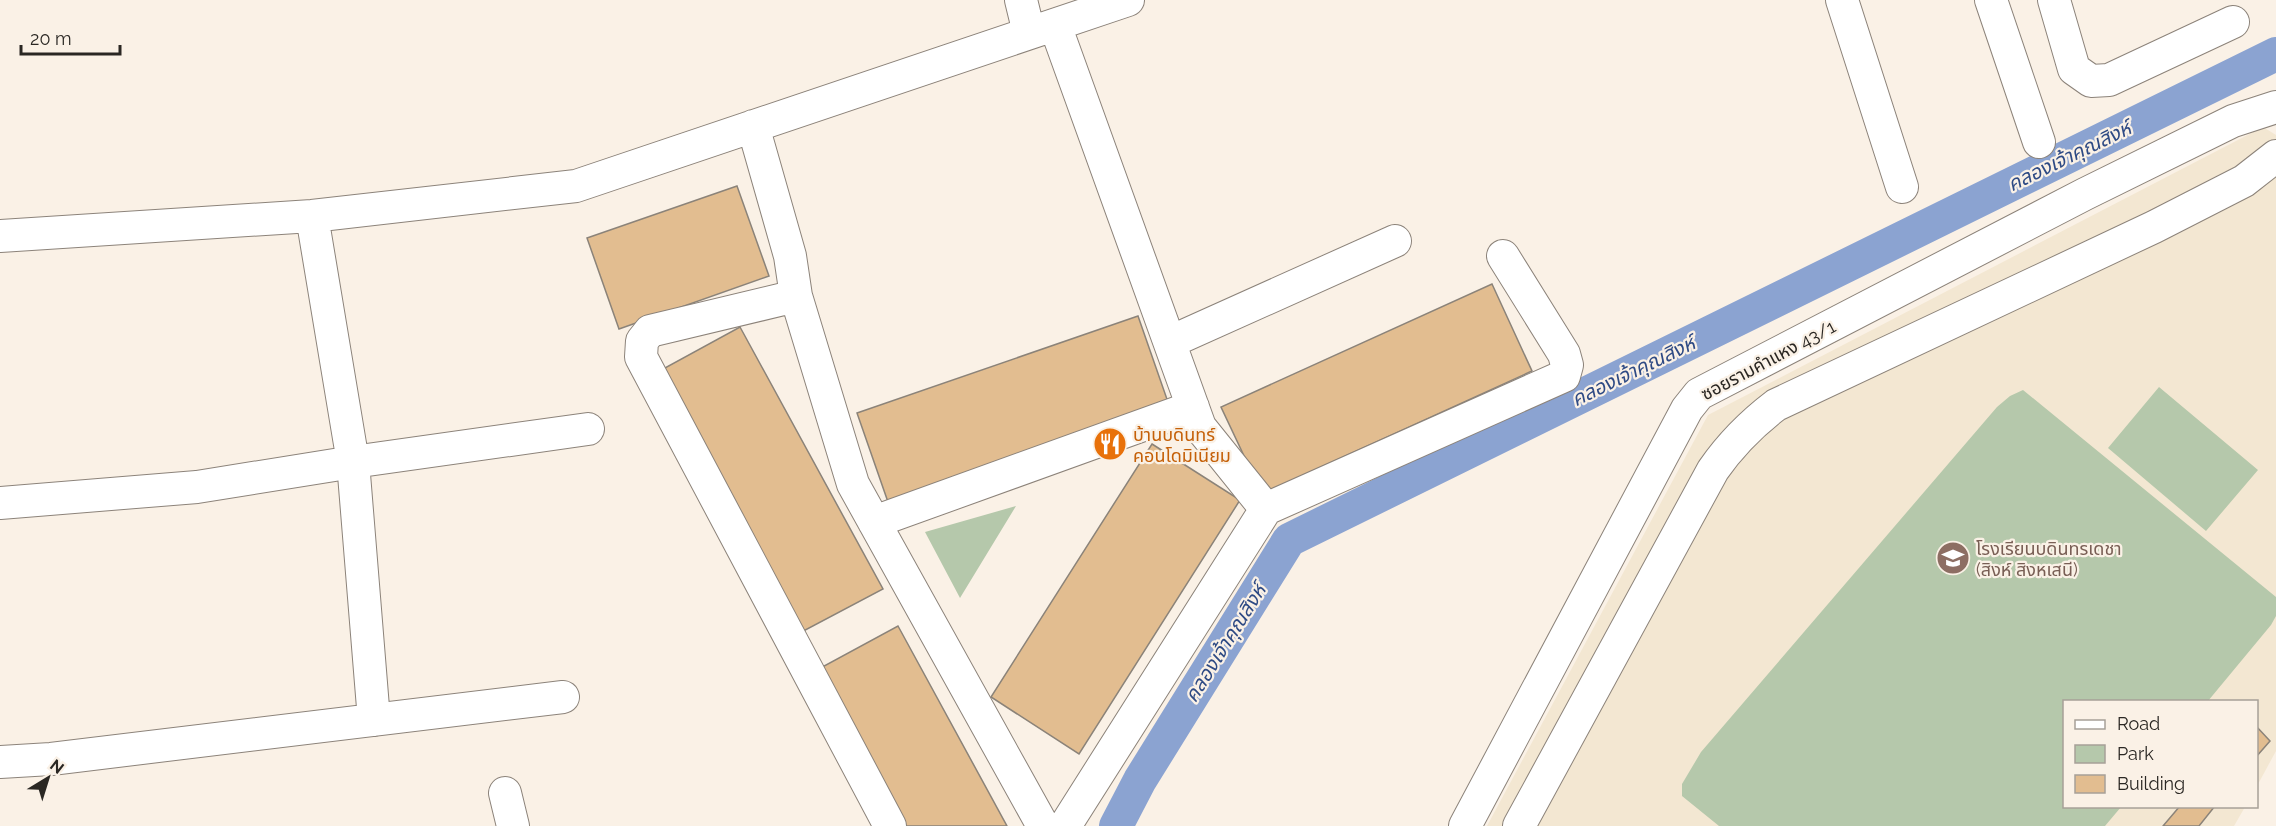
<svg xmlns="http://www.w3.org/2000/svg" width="2276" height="826" viewBox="0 0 2276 826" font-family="Raleway,'Noto Sans Thai',sans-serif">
  <rect width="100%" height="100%" fill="#faf1e6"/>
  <!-- education -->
  <path fill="#f3e7d2" d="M 2263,127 L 2276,135 L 2276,751 L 2257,786 L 2256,702 L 2064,702 L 2064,806 L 2245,807 L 2234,826 L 1487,826 L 1708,415 Z"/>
  <!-- green -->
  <path fill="#b5c8ab" d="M 2159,387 L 2258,470 L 2206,531 L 2108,448 Z
    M 2023,390 L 2276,597 L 2276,616 L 2271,625 L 2208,701 L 2064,702 L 2064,806 L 2121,807 L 2105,826 L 1719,826 L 1682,796 L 1682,784 L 1701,752 L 1997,407 L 2010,396 Z
    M 1016,506 L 960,598 L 925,532 Z"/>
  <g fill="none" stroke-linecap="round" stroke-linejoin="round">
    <!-- canal -->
    <path stroke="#8ba3d1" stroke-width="34" d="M 1116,826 L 1140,780 L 1289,540 L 2276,54"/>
  </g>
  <!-- building -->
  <path fill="#e2bd90" stroke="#8b8379" stroke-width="1.5" d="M 737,186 L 769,276 L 619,329 L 587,238 Z
    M 1492,284 L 1532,371 L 1262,494 L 1221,407 Z
    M 1138,316 L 1169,405 L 888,502 L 857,413 Z
    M 740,327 L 883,589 L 794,636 L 652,375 Z
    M 1152,444 L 1240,500 L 1079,754 L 991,697 Z
    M 898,626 L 1007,826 L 897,826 L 813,672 Z
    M 2256,726 L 2270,741 L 2256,757 Z
    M 2180,806 L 2215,806 L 2199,826 L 2163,826 Z"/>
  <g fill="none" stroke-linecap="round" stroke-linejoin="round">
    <!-- minor casing -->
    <g stroke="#8c837a" stroke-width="34">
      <path id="minor" d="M 1021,0 L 1029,33
        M 1842,0 L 1902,187
        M 1991,0 L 2039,142
        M 2054,0 L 2074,69 L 2091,81 L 2109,80 L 2233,22
        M 1055,25 L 1200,427 L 1266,509
        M 753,126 L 790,256 L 796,296 L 853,484 L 1043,826
        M 312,216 L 353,462 L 374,720
        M 0,236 L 312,216 L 576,186 L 1128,0
        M 796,296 L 650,331 L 642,341 L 641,357 L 890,826
        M 1170,342 L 1395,241
        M 0,503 L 197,487 L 353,462 L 588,429
        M 874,522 L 1193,407
        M 0,762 L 51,759 L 563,697
        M 505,793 L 513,826
        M 1065,826 L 1266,509 L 1564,376 L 1567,365 L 1564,354 L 1503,256
        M 1465,826 L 1687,409 L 1699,394 L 2085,194 L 2233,121 L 2276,107
        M 1519,826 L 1713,470 C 1731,444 1751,424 1776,405 L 2154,227 L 2244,181 L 2276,156"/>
    </g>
    <!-- minor -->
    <use href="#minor" stroke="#fff" stroke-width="32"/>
  </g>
  <!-- icons -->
  <defs>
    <g id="restaurant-disc" transform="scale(1.725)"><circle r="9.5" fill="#e8710a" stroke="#faf1e6"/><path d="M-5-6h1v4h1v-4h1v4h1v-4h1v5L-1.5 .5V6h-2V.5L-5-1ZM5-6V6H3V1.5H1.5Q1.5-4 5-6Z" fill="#fff"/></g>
    <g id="school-disc" transform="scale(1.725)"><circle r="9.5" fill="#8d6e63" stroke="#faf1e6"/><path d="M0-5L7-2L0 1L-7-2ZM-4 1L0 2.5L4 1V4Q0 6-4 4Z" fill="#fff"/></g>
  </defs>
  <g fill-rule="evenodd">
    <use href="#restaurant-disc" x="1110" y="444"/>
    <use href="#school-disc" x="1953" y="558"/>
  </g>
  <g text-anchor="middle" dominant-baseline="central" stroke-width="4.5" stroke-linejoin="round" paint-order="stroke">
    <!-- street labels -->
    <g font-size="18" fill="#2a2723" stroke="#faf1e6">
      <text transform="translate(1768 360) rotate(-28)">ซอยรามคำแหง 43/1</text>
    </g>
    <!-- food labels -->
    <g font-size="18" fill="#c56008" stroke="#faf1e6" text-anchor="start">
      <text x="1133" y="434">บ้านบดินทร์<tspan x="1133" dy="21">คอนโดมิเนียม</tspan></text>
    </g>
    <!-- education labels -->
    <g font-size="18" fill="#785e54" stroke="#faf1e6" text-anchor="start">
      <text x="1976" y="548">โรงเรียนบดินทรเดชา<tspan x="1976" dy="21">(สิงห์ สิงหเสนี)</tspan></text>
    </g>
    <!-- water labels -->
    <g font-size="20" font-style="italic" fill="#2e4a84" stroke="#faf1e6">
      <text transform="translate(2069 156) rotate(-26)">คลองเจ้าคุณสิงห์</text>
      <text transform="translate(1633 371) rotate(-26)">คลองเจ้าคุณสิงห์</text>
      <text transform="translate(1225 643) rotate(-58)">คลองเจ้าคุณสิงห์</text>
    </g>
  </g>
  <!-- legend -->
  <rect x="2063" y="700" width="195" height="108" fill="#faf1e6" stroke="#a7a098" stroke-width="1.5"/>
  <rect x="2075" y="720" width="30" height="9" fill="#ffffff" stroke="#a7a098" stroke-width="1.5"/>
  <text x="2117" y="730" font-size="18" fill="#2a2723">Road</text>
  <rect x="2075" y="745" width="30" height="18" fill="#b5c8ab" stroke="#a7a098" stroke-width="1.5"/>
  <text x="2117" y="760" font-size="18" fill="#2a2723">Park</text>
  <rect x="2075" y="775" width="30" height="18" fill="#e2bd90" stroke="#a7a098" stroke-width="1.5"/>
  <text x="2117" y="790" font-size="18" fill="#2a2723">Building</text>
  <!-- north arrow -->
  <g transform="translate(48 778) rotate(38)" stroke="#faf1e6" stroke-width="4.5" paint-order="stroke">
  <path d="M0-4.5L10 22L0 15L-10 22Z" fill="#2a2723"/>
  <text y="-9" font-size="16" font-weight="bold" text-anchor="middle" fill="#2a2723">N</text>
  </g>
  <!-- scale -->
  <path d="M21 45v9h99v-9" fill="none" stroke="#2a2723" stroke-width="3"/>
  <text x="30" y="45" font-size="18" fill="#2a2723" stroke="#faf1e6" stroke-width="4.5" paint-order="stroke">20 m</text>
</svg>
